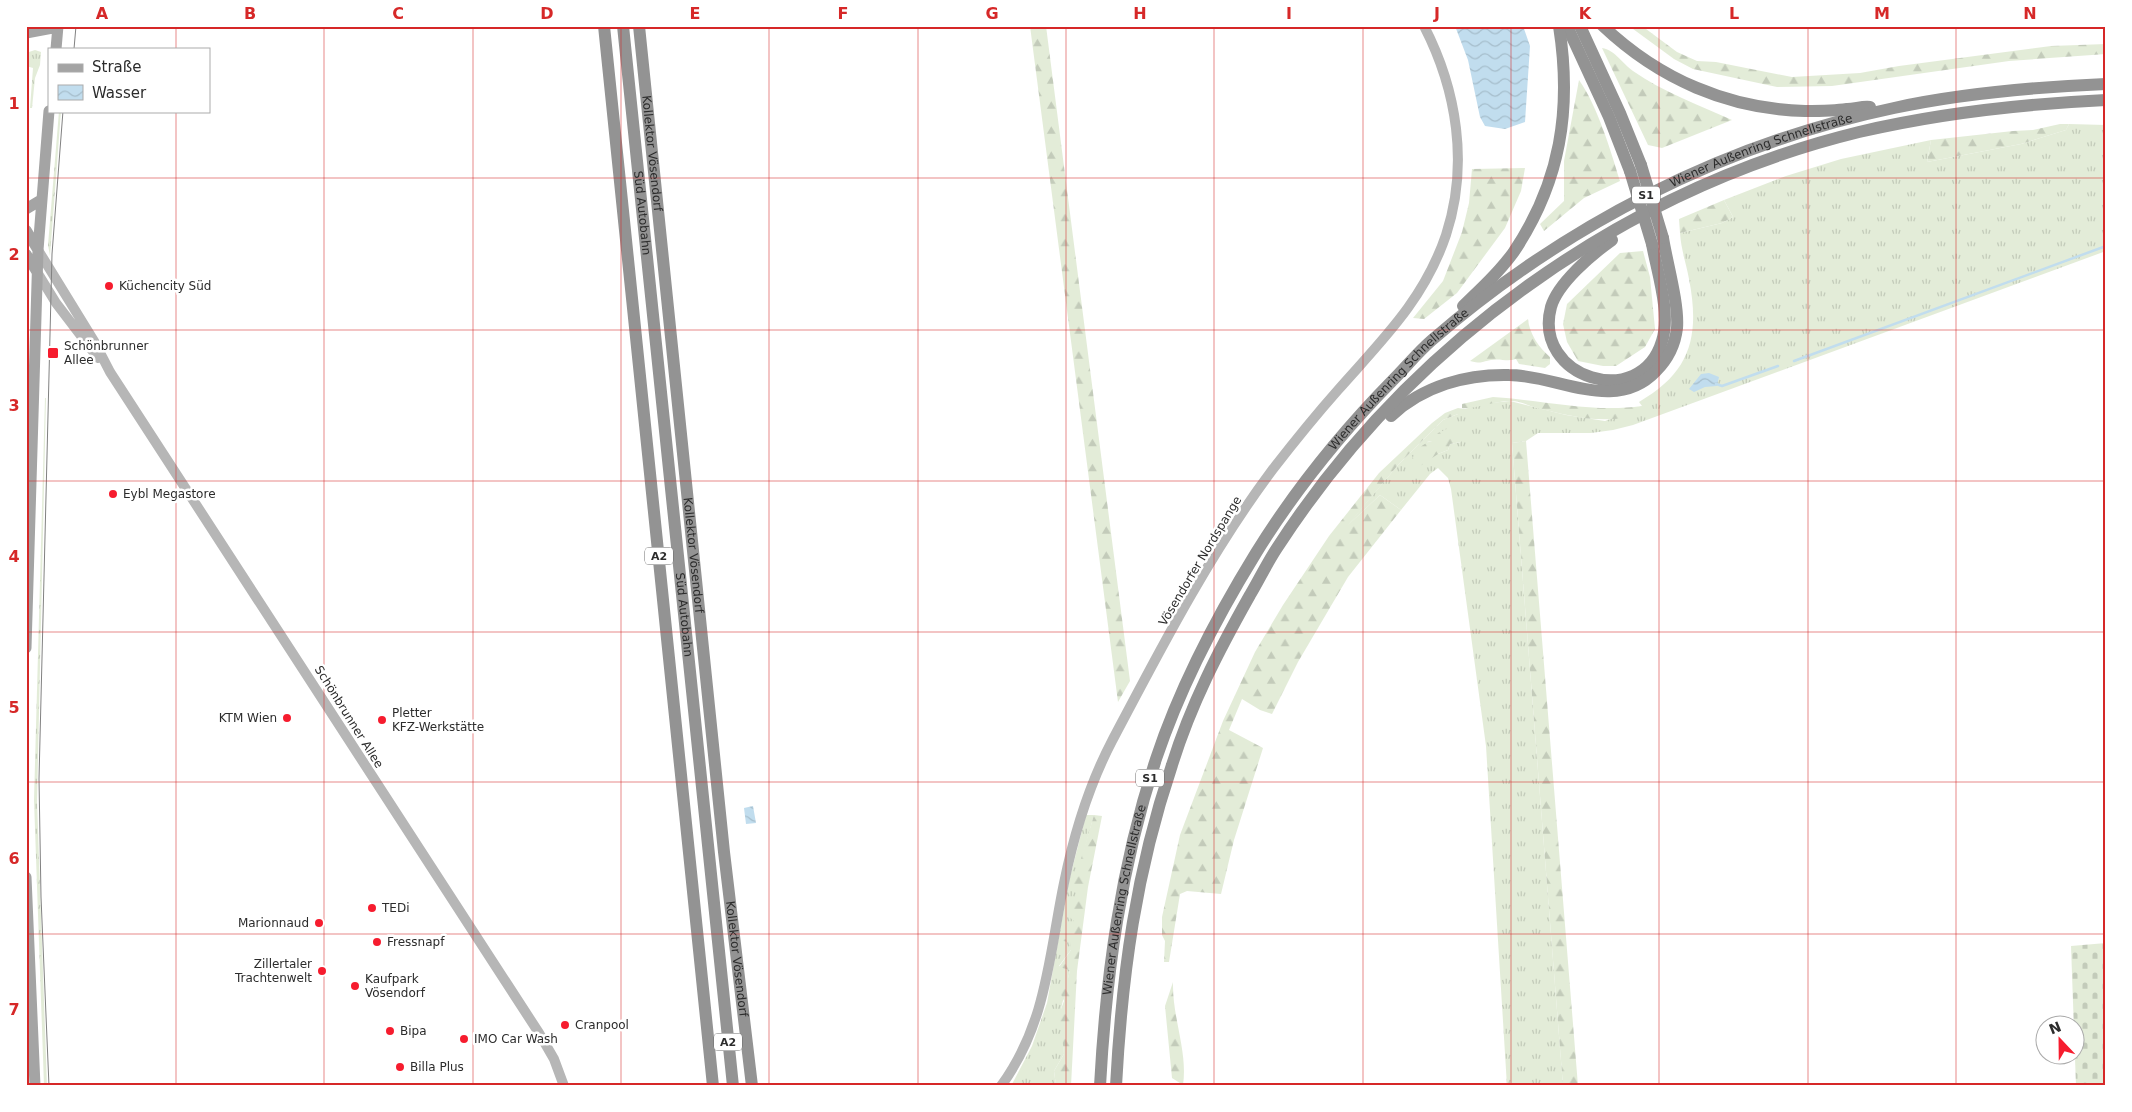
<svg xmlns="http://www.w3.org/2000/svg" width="2132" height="1112" viewBox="0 0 2132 1112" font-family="'DejaVu Sans',sans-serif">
  <defs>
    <pattern id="grass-tufts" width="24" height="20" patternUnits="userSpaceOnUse" patternTransform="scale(1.25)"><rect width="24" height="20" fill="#e3ecd8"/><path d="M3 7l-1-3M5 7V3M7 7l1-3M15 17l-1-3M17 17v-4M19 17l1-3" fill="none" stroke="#c3cbba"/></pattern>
    <pattern id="forest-firs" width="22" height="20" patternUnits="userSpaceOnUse" patternTransform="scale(1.25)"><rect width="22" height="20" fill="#e3ecd8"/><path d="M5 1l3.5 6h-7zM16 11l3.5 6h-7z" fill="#c3cbba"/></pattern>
    <pattern id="cemetery-stones" width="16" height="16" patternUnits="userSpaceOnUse" patternTransform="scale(1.25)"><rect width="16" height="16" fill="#e3ecd8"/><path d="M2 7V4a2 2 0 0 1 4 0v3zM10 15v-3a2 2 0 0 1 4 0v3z" fill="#c3cbba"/></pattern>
    <pattern id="water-waves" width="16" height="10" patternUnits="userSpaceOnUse" patternTransform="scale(1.25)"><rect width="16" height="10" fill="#c1ddee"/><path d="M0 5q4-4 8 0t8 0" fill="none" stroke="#a6becc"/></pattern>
  </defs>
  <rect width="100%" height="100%" fill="#fff"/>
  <!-- grass -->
  <path fill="url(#grass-tufts)" fill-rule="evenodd" d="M 35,50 L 41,52 L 40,65 L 35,78 L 32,108 L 30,108 L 33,68 L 26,66 L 26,53 Z
    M 59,111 L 61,111 L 50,256 L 48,245 Z
    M 2069,124 L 2106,125 L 2106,251 L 1633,425 L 1613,430 L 1591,433 L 1538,433 L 1526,441 L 1512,443 L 1563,1086 L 1507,1086 L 1486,746 L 1451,489 L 1448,478 L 1438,468 L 1430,474 L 1401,510 L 1380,495 L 1344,529 L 1398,465 L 1443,420 L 1458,414 L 1458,408 L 1465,409 L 1480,404 L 1510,401 L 1566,415 L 1605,421 L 1642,406 L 1639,402 C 1691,372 1700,336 1689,279 C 1686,263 1681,249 1680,233 L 1722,223 L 1733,217 L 1724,200 L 1786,176 L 1841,159 L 1931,140 L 1927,162 L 2021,144 L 2066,130 ZM 1432,441 L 1461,442 L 1450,444 L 1448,450 L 1438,454 L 1427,442 Z
    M 45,398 L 46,398 L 37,802 L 47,1086 L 44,1086 L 34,800 Z
    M 1086,815 L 1094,815 L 1079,869 L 1083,874 L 1071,950 L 1059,966 L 1070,970 L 1061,1009 L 1064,1054 L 1054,1071 L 1056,1086 L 1011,1086 L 1032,1046 L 1047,1003 L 1069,881 Z"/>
  <!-- forest -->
  <path fill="url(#forest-firs)" d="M 1030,26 L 1046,26 L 1130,681 L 1118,702 Z
    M 1629,26 L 1642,26 L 1677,52 L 1697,61 L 1716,62 L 1792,77 L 1860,73 L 1899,66 L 2051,46 L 2106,44 L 2106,54 L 2009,61 L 1832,86 L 1777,87 L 1693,69 L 1674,59 Z
    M 1602,48 C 1615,50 1623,64 1633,71 C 1663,92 1699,105 1732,120 L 1662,148 L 1648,145 Z
    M 1579,80 C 1598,107 1610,149 1620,181 L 1584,198 L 1544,231 L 1540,224 L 1564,201 L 1564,161 Z
    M 2060,124 L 2069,124 L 2066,130 L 2021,144 L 1927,162 L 1931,140 L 2013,131 L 2033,130 Z
    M 1525,168 L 1521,191 L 1505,228 L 1457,293 L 1424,319 L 1413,318 L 1443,281 L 1462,232 L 1469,203 L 1472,169 Z
    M 1724,200 L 1733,217 L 1722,223 L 1680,233 L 1679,219 Z
    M 1643,251 L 1650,277 L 1655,329 L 1645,347 L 1616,366 L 1603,366 L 1578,361 L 1567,342 L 1563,324 L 1567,304 L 1620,253 Z
    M 1528,319 C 1529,333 1539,348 1550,357 L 1550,364 L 1545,368 L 1519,364 L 1516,359 C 1507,362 1500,358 1491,360 C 1480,362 1483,364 1470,361 Z
    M 1493,397 C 1543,400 1592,413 1642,406 L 1640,414 C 1602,425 1575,417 1537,408 C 1528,406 1521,401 1511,401 C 1498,400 1471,410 1462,408 L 1462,404 Z
    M 1458,408 L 1458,414 L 1443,420 L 1398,465 L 1348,525 L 1380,495 L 1401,510 L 1348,577 L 1298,662 L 1272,714 L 1260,710 L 1242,699 L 1229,730 L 1263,748 L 1234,840 L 1221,894 L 1187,891 L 1180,894 L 1169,962 L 1164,962 L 1165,941 L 1162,935 L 1162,917 L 1180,835 L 1223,721 L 1255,652 L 1283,605 L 1329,536 L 1379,473 L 1432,423 L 1445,413 Z
    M 1451,427 L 1463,439 L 1461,442 L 1450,444 L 1448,450 L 1438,454 L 1417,468 L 1411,461 C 1415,452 1422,443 1432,441 L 1438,433 Z
    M 1526,441 L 1578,1086 L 1563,1086 L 1512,443 Z
    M 1094,815 L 1102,816 L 1088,887 L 1077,971 L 1071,1086 L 1056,1086 L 1054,1071 L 1064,1054 L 1061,1026 L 1053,1022 L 1053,1014 L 1061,1009 L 1064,1001 L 1058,988 L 1068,978 L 1070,970 L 1059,967 L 1071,950 L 1070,942 L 1063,941 L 1065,932 L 1074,921 L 1066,914 L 1078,899 L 1071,879 L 1082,874 L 1078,869 Z
    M 1173,982 C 1172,1017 1188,1052 1183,1085 L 1172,1078 L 1165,1006 Z"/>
  <!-- cemetery -->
  <path fill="url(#cemetery-stones)" d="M 2106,943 L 2106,1086 L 2076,1086 L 2071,946 Z"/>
  <!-- water -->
  <path fill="url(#water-waves)" d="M 1455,26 L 1523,26 L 1530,46 L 1525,122 L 1505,129 L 1485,126 L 1480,117 L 1468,60 Z
    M 1709,373 L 1719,377 L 1717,386 L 1705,387 L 1694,392 L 1689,389 L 1701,374 Z
    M 753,806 L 756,823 L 746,824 L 744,808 Z"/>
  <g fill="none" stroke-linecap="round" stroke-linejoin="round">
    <!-- stream -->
    <path stroke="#c1ddee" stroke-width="2.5" d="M 1794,361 L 2106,246
      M 1716,384 L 1722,386 L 1778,366"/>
    <!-- secondary -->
    <path stroke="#b6b6b6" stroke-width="10" d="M 38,250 L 94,341 L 110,372 L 539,1033 L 554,1059 L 564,1086
      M 37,272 L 56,303 L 98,358
      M 1001,1086 C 1047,1023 1049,955 1064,883 C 1074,834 1089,785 1112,741 C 1161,648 1210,553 1273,469 C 1294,442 1315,416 1338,390 C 1382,340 1424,300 1446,235 C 1469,165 1457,90 1424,26"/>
    <!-- primary -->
    <path stroke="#a4a4a4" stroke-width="11" d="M 26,33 L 58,27
      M 56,49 L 58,26
      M 26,209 L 41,200
      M 26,230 L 38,250
      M 26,254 L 37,272
      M 26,648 L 38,250 L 49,111
      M 26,877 L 35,1086"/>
    <!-- highway -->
    <g stroke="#939393" stroke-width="12">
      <path d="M 604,26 L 713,1086"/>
      <path id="s1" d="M 623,26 L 733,1086"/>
      <path id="s2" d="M 639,26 L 724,852 L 752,1086"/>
      <path d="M 1567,26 L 1609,117 L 1630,171"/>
      <path d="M 1580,26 L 1620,113 L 1641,165"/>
      <path d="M 1603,26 C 1659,79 1728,109 1805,111 C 1819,111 1834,111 1847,109 C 1855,109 1862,106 1870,107"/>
      <path d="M 1612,240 C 1591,255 1558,283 1551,307 C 1532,378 1641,412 1662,341 C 1671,313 1657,272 1652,244"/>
      <path d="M 1463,306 C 1481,289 1499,272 1513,253 C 1561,182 1572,109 1559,26"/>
      <path d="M 1391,416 C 1423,386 1466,374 1509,375 C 1558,375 1615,414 1656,371 C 1668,359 1675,345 1677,328 C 1679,304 1667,263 1663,238"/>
      <path id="s3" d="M 1100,1086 C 1106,974 1121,866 1156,759 C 1180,687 1216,618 1256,553 C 1295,490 1341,433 1393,380 C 1406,367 1418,352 1432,340 C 1564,226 1722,144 1894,108 C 1963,93 2035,87 2106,84"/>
      <path d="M 1116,1086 C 1122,973 1136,872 1172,765 C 1191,704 1219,650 1250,595 C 1259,580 1267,563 1277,548 C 1409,344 1622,190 1859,132 C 1940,113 2022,104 2106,100"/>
    </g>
    <!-- tram -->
    <path stroke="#818181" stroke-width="1" d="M 74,49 L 76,26
      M 49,1086 L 41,897 L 39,779 L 52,254 L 63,111"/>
    <!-- highway-bridge -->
    <path stroke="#939393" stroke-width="12" d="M 1641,165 L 1663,238
      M 1630,171 L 1652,244"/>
  </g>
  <!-- grid -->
  <path fill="none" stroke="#d62828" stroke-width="1" stroke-opacity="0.55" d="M 176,26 L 176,49M 324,26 L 324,1086M 473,26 L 473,1086M 621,26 L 621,1086M 769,26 L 769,1086M 918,26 L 918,1086M 1066,26 L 1066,1086M 1214,26 L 1214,1086M 1363,26 L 1363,1086M 1511,26 L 1511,1086M 1659,26 L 1659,1086M 1808,26 L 1808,1086M 1956,26 L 1956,1086M 176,111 L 176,1086M 26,178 L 2106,178M 26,330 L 2106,330M 26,481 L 2106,481M 26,632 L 2106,632M 26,782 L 2106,782M 26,934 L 2106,934"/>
  <!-- markers -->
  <g fill="#f61c2e" stroke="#fff" stroke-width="2">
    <circle cx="109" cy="286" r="5"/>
    <rect x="47" y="347" width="12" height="12" rx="2.5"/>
    <circle cx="113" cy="494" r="5"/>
    <circle cx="287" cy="718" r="5"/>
    <circle cx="382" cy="720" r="5"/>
    <circle cx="372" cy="908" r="5"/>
    <circle cx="319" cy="923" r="5"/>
    <circle cx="377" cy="942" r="5"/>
    <circle cx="322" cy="971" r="5"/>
    <circle cx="355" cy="986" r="5"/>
    <circle cx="565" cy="1025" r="5"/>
    <circle cx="390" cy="1031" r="5"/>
    <circle cx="464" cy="1039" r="5"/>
    <circle cx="400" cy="1067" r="5"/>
  </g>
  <g text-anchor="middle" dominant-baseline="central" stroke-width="5" stroke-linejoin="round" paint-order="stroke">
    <!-- shield labels -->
    <g fill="#fff" stroke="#6b6b6b" stroke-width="1">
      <rect x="1632" y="186.5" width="28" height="17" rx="4"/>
      <rect x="645" y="547.5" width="28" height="17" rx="4"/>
      <rect x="1136" y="769.5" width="28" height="17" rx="4"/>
      <rect x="714" y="1033.5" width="28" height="17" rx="4"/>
    </g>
    <g font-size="11" font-weight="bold" fill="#2c2c2c">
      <text x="1646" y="195">S1</text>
      <text x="659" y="556">A2</text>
      <text x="1150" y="778">S1</text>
      <text x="728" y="1042">A2</text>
    </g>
    <!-- street labels -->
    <g font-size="12" fill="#2c2c2c" stroke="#fff">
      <text stroke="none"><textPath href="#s3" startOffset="1222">Wiener Außenring Schnellstraße</textPath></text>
      <text stroke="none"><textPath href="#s2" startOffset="128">Kollektor Vösendorf</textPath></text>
      <text stroke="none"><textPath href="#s1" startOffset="188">Süd Autobahn</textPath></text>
      <text stroke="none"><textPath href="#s3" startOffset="788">Wiener Außenring Schnellstraße</textPath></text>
      <text stroke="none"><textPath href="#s2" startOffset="532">Kollektor Vösendorf</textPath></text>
      <text transform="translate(1200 561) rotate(-59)">Vösendorfer Nordspange</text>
      <text stroke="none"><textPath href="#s1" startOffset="592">Süd Autobahn</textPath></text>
      <text transform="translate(349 717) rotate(58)">Schönbrunner Allee</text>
      <text stroke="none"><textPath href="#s3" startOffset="188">Wiener Außenring Schnellstraße</textPath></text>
      <text stroke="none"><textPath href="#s2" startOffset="938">Kollektor Vösendorf</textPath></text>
    </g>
    <!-- poi labels -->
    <g font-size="12" fill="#2c2c2c" stroke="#fff" text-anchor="start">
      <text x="119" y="286">Küchencity Süd</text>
      <text x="64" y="346">Schönbrunner<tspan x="64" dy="14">Allee</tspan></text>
      <text x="123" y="494">Eybl Megastore</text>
      <text x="392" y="713">Pletter<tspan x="392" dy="14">KFZ-Werkstätte</tspan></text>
      <text x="277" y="718" text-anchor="end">KTM Wien</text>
      <text x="382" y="908">TEDi</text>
      <text x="309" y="923" text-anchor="end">Marionnaud</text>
      <text x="387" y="942">Fressnapf</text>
      <text x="312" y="964" text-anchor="end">Zillertaler<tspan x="312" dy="14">Trachtenwelt</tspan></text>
      <text x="365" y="979">Kaufpark<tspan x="365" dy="14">Vösendorf</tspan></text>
      <text x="575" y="1025">Cranpool</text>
      <text x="400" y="1031">Bipa</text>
      <text x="474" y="1039">IMO Car Wash</text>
      <text x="410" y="1067">Billa Plus</text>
    </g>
  </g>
  <!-- border -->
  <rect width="2132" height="1112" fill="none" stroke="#ffffff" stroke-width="55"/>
  <!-- legend -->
  <rect x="48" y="48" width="162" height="65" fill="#ffffff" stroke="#ababab"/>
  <rect x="58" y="64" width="25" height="8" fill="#a4a4a4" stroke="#ababab"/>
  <text x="92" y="72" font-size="15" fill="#2c2c2c">Straße</text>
  <rect x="58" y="85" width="25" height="15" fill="url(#water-waves)" stroke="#ababab"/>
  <text x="92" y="98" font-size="15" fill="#2c2c2c">Wasser</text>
  <!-- north arrow -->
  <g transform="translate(2060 1040) rotate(338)"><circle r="24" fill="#ffffff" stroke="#ababab"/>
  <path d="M0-4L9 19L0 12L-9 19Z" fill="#f61c2e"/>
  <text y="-8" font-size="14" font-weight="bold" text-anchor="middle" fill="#2c2c2c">N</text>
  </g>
  <rect x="28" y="28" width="2076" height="1056" fill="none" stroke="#d62828" stroke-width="2"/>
  <g font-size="16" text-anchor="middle" font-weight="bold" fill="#d62828">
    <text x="102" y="19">A</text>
    <text x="250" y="19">B</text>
    <text x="398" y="19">C</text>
    <text x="547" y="19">D</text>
    <text x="695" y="19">E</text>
    <text x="843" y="19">F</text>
    <text x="992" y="19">G</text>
    <text x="1140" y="19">H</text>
    <text x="1289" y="19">I</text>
    <text x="1437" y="19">J</text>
    <text x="1585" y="19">K</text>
    <text x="1734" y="19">L</text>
    <text x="1882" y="19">M</text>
    <text x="2030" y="19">N</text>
    <text x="14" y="109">1</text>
    <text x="14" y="260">2</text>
    <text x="14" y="411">3</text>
    <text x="14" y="562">4</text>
    <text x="14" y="713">5</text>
    <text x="14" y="864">6</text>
    <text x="14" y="1015">7</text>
  </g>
</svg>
